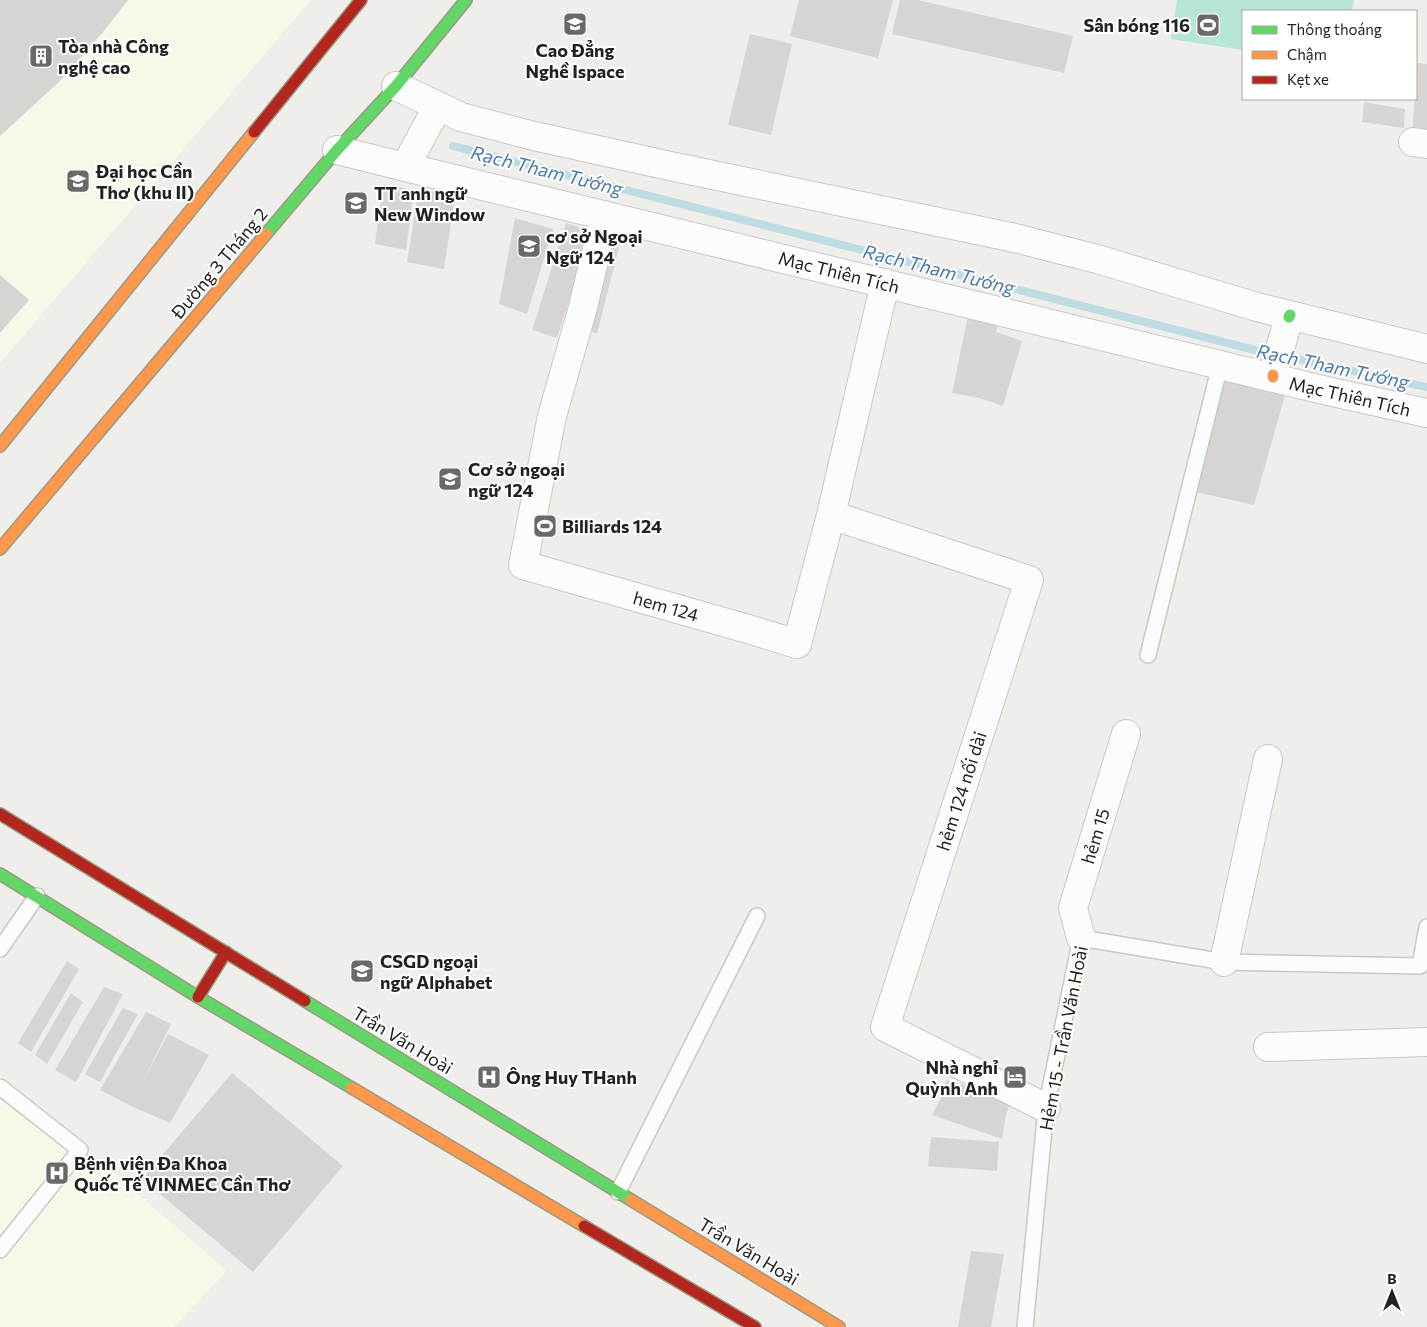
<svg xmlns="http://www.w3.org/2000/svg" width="1427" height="1327" viewBox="0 0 1427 1327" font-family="Commissioner,sans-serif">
  <rect width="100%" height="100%" fill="#f0eeeb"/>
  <!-- education -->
  <path fill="#f8f7e8" d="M 0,0 L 311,0 L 0,363 Z
    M 0,1075 L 227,1271 L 174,1327 L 0,1327 Z"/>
  <!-- pitch -->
  <path fill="#b7e6d2" d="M 1177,0 L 1354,0 L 1352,11 L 1243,11 L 1243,50 L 1171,39 Z"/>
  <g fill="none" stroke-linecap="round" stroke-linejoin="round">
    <!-- stream -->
    <path stroke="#bfdbe3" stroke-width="8" d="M 453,146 L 1255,350 L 1427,387"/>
  </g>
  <!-- building -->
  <path fill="#d7d4d2" d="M 0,0 L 128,0 L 103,32 L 60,81 L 0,136 Z
    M 799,0 L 893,0 L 878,58 L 790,36 Z
    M 900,0 L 918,0 L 1073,36 L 1064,73 L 892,34 Z
    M 750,34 L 792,44 L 771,135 L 728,125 Z
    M 1418,63 L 1427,64 L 1427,134 L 1412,132 Z
    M 1364,102 L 1405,109 L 1404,128 L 1362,122 Z
    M 383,184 L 414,190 L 406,250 L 375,244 Z
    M 419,188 L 455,197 L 444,269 L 407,262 Z
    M 515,218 L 553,229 L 527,314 L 499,304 Z
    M 566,223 L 592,231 L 557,338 L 532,330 Z
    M 607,238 L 620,243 L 597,334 L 584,328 Z
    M 0,275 L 29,300 L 0,333 Z
    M 968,316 L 999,322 L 996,332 L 1022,341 L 1003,406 L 979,398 L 952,393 Z
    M 1225,381 L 1285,395 L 1254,505 L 1191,491 Z
    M 67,961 L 79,969 L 31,1052 L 18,1043 Z
    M 104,987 L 123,994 L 76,1082 L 55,1070 Z
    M 71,993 L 83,1002 L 47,1064 L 35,1055 Z
    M 123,1008 L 138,1014 L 100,1082 L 85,1074 Z
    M 146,1012 L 171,1024 L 142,1083 L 168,1034 L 209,1055 L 170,1123 L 131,1106 L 100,1090 Z
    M 232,1073 L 343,1166 L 253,1272 L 142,1179 Z
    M 946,1080 L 1012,1098 L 1006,1115 L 1002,1139 L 932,1115 L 942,1096 Z
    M 931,1137 L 999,1142 L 997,1171 L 928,1166 Z
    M 971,1251 L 1004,1254 L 991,1327 L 958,1327 Z"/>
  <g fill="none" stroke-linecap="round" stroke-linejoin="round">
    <!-- lane casing -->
    <g stroke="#c9c8c7" stroke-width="18">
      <path id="lane" d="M 1148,655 L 1220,365
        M 0,949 L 37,896
        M 0,1087 L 80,1150 L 0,1250
        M 618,1192 L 757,916
        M 1025,1327 L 1046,1108 L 1081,938 L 1224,962 L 1420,966 L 1427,927"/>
    </g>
    <!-- street casing -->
    <g stroke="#c9c8c7" stroke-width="30">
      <path id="street" d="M 438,106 L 461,117 L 534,136 L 670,166 L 1015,238 L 1097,259 L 1257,307 L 1427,349
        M 1413,142 L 1427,144
        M 337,150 L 405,167 L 438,106 L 396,86
        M 405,167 L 1323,390 L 1427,413
        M 605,215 L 582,311 L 552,416 L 523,565 L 748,629 L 797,644 L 831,515 L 885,283
        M 1273,375 L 1289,317
        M 831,515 L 1029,580 L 885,1027 L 1046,1108
        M 1081,938 L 1073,908 L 1126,734
        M 1224,962 L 1268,759
        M 1268,1047 L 1427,1042"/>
    </g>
    <!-- fast casing -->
    <g stroke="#999a82" stroke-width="14">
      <path id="fast" d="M 266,234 L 337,150 L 396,86 L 466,0
        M 1289,317 L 1290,315
        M 0,874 L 198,997 L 352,1088
        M 305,1001 L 631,1200"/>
    </g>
    <!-- slow casing -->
    <g stroke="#999a82" stroke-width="14">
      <path id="slow" d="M 1273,375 L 1273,377
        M 0,446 L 254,132
        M 0,549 L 266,234
        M 352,1088 L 584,1226
        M 631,1200 L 839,1327"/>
    </g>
    <!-- jam casing -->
    <g stroke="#999a82" stroke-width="14">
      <path id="jam" d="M 254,132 L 361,0
        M 0,814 L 305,1001
        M 198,997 L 226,952
        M 584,1226 L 755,1327"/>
    </g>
    <!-- lane -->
    <use href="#lane" stroke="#fdfcfc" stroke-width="15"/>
    <!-- street -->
    <use href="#street" stroke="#fdfcfc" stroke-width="28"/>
    <!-- fast -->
    <use href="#fast" stroke="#63d668" stroke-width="11"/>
    <!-- slow -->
    <use href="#slow" stroke="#ff974d" stroke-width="11"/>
    <!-- jam -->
    <use href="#jam" stroke="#b3261e" stroke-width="11"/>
  </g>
  <!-- icons -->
  <defs>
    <g id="school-square" transform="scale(1.25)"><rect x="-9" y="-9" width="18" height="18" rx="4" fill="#6a6968" stroke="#fff"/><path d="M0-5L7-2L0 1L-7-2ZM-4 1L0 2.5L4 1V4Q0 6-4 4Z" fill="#fff"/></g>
    <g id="stadium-square" transform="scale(1.25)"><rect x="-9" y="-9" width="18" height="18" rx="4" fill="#6a6968" stroke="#fff"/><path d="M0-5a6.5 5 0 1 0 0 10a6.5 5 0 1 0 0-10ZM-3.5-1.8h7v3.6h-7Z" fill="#fff"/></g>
    <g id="building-square" transform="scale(1.25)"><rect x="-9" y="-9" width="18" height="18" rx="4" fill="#6a6968" stroke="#fff"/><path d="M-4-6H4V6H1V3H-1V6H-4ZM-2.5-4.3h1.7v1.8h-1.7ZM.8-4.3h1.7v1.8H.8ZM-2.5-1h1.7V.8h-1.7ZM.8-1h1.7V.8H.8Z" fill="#fff"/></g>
    <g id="university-square" transform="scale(1.25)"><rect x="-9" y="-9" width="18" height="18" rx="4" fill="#6a6968" stroke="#fff"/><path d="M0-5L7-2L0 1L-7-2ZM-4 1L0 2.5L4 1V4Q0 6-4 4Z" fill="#fff"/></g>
    <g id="hospital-square" transform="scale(1.25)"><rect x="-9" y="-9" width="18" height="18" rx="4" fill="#6a6968" stroke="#fff"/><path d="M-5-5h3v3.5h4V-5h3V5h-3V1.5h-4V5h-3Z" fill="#fff"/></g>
    <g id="hotel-square" transform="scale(1.25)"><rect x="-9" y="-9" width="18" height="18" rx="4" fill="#6a6968" stroke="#fff"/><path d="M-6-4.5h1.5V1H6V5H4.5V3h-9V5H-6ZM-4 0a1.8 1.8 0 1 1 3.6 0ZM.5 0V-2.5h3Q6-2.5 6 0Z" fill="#fff"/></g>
  </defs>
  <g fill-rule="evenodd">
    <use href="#school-square" x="575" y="24"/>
    <use href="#stadium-square" x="1208" y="25"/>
    <use href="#building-square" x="41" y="56"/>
    <use href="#university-square" x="78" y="181"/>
    <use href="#school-square" x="356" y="203"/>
    <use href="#school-square" x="529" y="246"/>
    <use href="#school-square" x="450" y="479"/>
    <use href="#stadium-square" x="545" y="526"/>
    <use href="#school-square" x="362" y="971"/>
    <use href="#hospital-square" x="489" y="1077"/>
    <use href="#hotel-square" x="1015" y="1077"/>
    <use href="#hospital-square" x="57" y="1173"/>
  </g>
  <g text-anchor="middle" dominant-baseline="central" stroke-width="4" stroke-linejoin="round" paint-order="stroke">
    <!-- poi labels -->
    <g font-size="18" font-weight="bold" fill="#222" stroke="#fff" text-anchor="start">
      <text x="1190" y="25" text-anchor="end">Sân bóng 116</text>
      <text x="58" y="46">Tòa nhà Công<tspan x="58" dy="21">nghệ cao</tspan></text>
      <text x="575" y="50" text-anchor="middle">Cao Đẳng<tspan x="575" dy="21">Nghề Ispace</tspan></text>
      <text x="96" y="171">Đại học Cần<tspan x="96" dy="21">Thơ (khu II)</tspan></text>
      <text x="374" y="193">TT anh ngữ<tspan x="374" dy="21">New Window</tspan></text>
      <text x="546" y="236">cơ sở Ngoại<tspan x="546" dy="21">Ngữ 124</tspan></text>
      <text x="468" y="469">Cơ sở ngoại<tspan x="468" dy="21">ngữ 124</tspan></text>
      <text x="562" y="526">Billiards 124</text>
      <text x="380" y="961">CSGD ngoại<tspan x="380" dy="21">ngữ Alphabet</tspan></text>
      <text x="998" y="1067" text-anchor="end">Nhà nghỉ<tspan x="998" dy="21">Quỳnh Anh</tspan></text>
      <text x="506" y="1077">Ông Huy THanh</text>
      <text x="74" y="1163">Bệnh viện Đa Khoa<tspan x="74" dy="21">Quốc Tế VINMEC Cần Thơ</tspan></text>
    </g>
    <!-- street labels -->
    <g font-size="18" fill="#222" stroke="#fff">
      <text transform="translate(219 263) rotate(-50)">Đường 3 Tháng 2</text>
      <text transform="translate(839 272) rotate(14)">Mạc Thiên Tích</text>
      <text transform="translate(1350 396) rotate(13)">Mạc Thiên Tích</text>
      <text transform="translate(666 606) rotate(16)">hem 124</text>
      <text transform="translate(961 791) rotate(-72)">hẻm 124 nối dài</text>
      <text transform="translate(1095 836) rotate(-73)">hẻm 15</text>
      <text transform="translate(1063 1038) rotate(-79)">Hẻm 15 - Trần Văn Hoài</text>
      <text transform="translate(403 1040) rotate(31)">Trần Văn Hoài</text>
      <text transform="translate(749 1251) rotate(31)">Trần Văn Hoài</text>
    </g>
    <!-- water labels -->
    <g font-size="19" font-style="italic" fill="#4a7aab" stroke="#fff">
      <text transform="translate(547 170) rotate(14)">Rạch Tham Tướng</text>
      <text transform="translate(939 269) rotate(14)">Rạch Tham Tướng</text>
      <text transform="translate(1333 366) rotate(12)">Rạch Tham Tướng</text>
    </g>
  </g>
  <!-- legend -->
  <rect x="1242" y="10" width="175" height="90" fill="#ffffff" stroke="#a7a7a7"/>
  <rect x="1252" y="26" width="25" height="8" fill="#63d668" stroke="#a7a7a7"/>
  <text x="1287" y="35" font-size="15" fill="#222222">Thông thoáng</text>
  <rect x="1252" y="51" width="25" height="8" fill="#ff974d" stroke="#a7a7a7"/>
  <text x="1287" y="60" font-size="15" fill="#222222">Chậm</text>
  <rect x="1252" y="76" width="25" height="8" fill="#b3261e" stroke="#a7a7a7"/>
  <text x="1287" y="85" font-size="15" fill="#222222">Kẹt xe</text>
  <!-- north arrow -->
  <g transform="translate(1392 1292)" stroke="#ffffff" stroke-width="4" paint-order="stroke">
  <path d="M0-4L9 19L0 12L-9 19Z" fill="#222222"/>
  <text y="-8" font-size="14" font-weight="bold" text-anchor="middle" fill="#222222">B</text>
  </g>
</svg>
